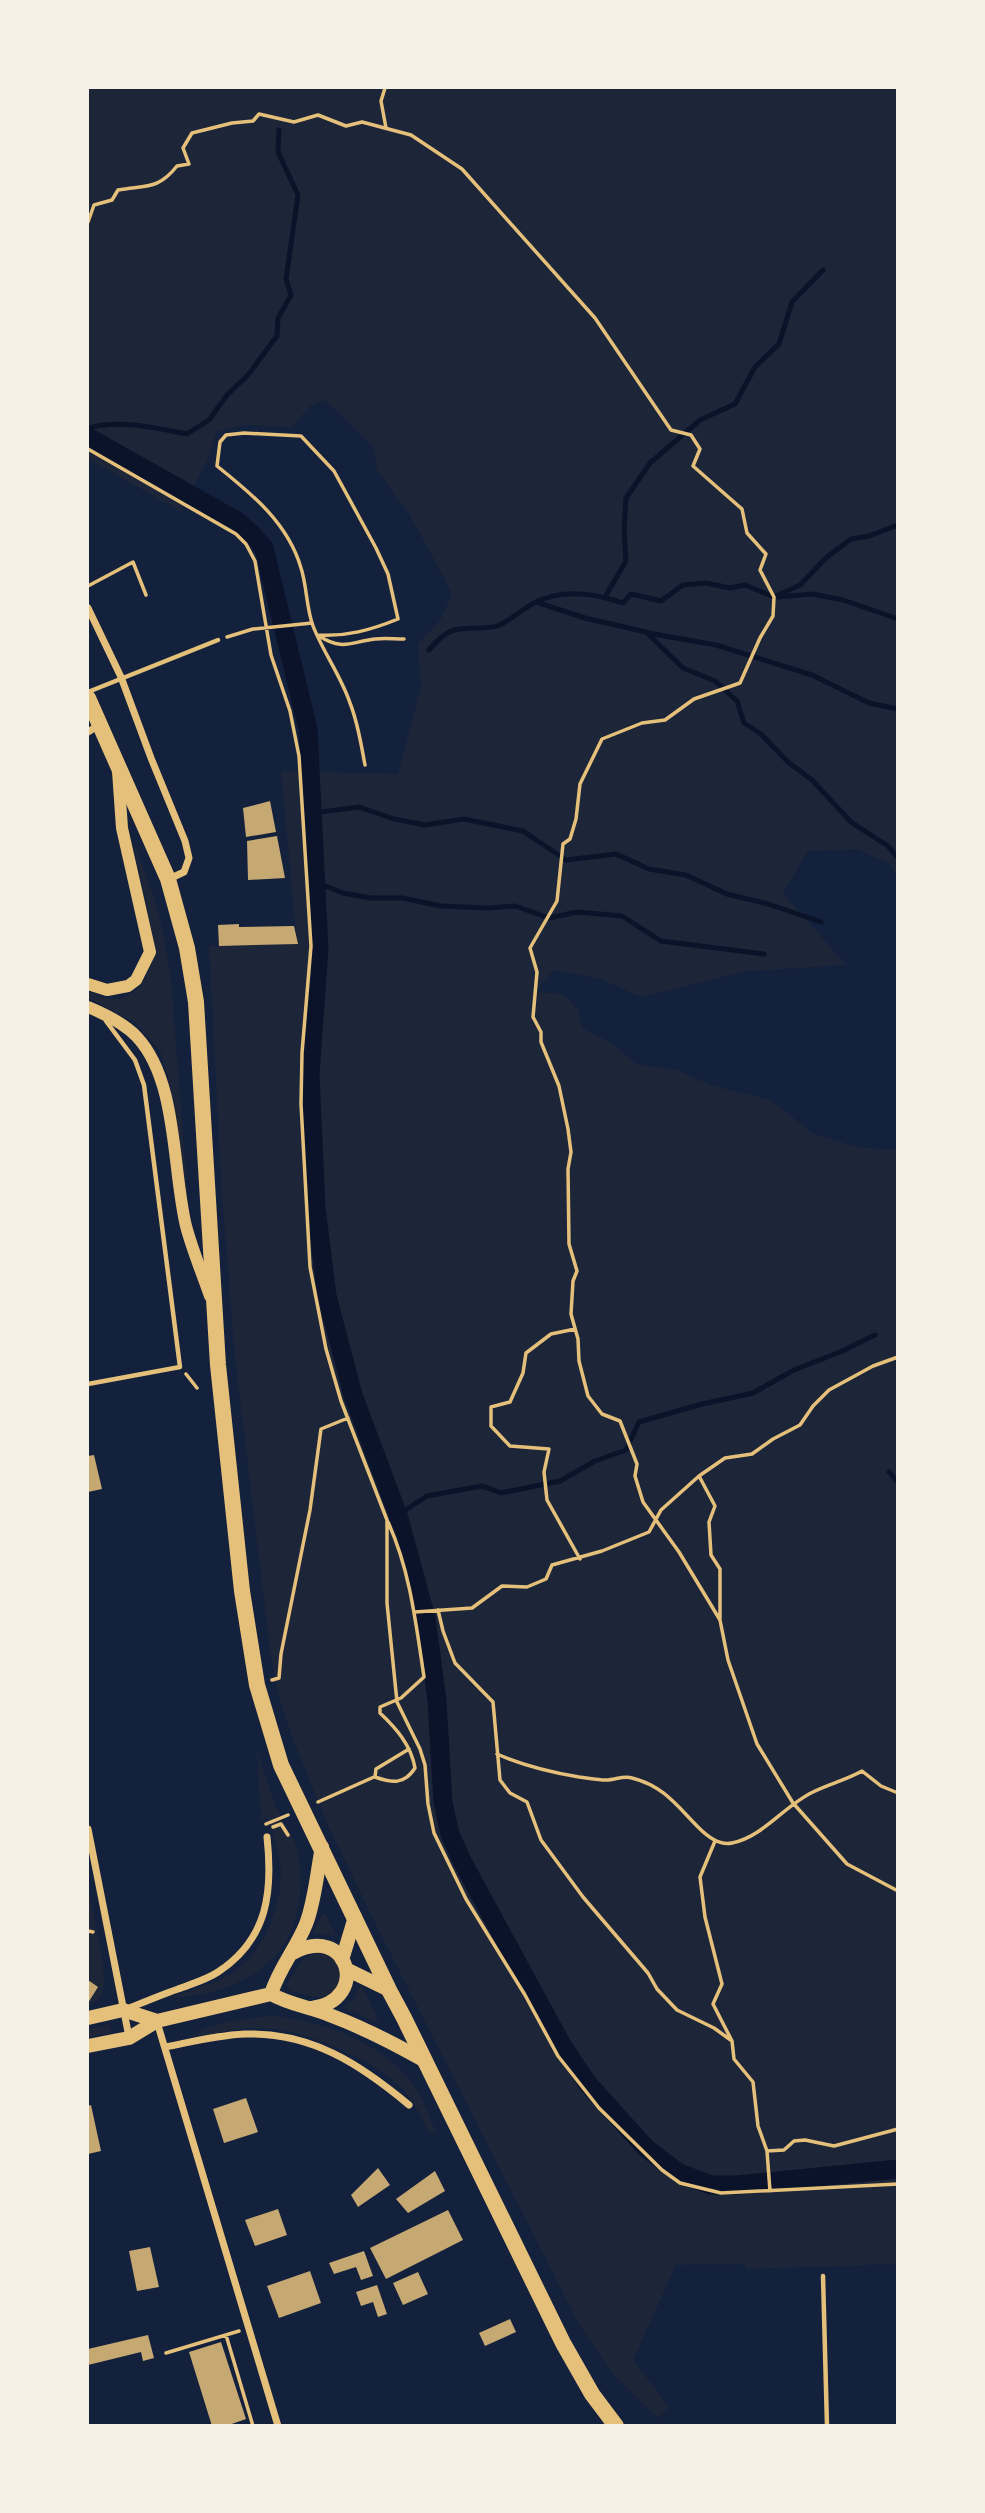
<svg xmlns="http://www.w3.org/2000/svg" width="985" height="2513" viewBox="0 0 985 2513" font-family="Spectral,serif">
  <rect width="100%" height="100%" fill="#14213d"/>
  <!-- green -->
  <path fill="#1d2539" d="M 88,88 L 897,88 L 897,878 L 890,864 L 857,849 L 808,851 L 783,893 L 846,965 L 748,971 L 641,997 L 601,979 L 553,970 L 536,992 L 563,994 L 578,1010 L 582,1028 L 613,1044 L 636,1064 L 677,1070 L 713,1086 L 771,1100 L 812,1133 L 857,1147 L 897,1150 L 897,2264 L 746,2269 L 745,2264 L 676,2265 L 633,2360 L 669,2407 L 658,2418 L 615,2376 L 579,2324 L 379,1931 L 327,1823 L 298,1752 L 282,1708 L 271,1658 L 235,1357 L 222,1195 L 209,946 L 297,944 L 281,771 L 398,774 L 421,687 L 418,644 L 441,619 L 452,593 L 410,515 L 377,470 L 374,447 L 325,400 L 310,406 L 292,427 L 249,425 L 217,431 L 207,461 L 180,511 L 88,459 Z
    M 132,837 L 155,901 L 164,936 L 171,980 L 188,1201 L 170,1085 L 160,1051 L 134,1022 L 88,998 L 88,991 C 95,993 106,999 114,999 C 140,999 153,969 155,947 Z
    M 257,1751 C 263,1769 269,1789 276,1807 C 281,1820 291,1832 296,1846 C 301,1861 301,1878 300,1894 C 294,1966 237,1993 171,1998 C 191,1989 212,1985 231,1974 C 266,1951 285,1901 280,1861 C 278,1847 272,1833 268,1819 L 261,1820 Z
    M 88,1884 C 91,1905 108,1974 103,1991 C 101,1998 95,2003 88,2005 Z
    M 325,1913 L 336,1936 L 313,1933 L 321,1916 Z
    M 317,1952 C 323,1953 328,1954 333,1957 C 346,1969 342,1993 323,1997 C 313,1998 300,1993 290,1991 L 287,1984 L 303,1959 Z
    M 361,1984 L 378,2019 L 375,2022 L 344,2008 L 354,1998 Z
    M 273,2016 C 322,2021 385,2043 414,2086 C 424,2100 430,2119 437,2134 L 430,2132 C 421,2118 413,2099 401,2087 C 370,2058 302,2028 259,2028 C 235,2028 213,2035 190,2036 C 212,2022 247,2018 273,2016 Z
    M 109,2024 L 111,2033 L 88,2037 L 88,2029 Z"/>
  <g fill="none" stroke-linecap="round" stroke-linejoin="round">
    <!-- stream -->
    <path stroke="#0b132b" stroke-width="5" d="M 88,428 C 120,419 155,428 187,434 L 209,420 L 227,395 L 248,375 L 277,336 L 278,318 L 291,295 L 286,279 L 298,195 L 278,152 L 279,130
      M 605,597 L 626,561 L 624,530 L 626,498 L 650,463 L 700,420 L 735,404 L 755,367 L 779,344 L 792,302 L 823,270
      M 778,597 L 812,594 L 843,600 L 898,619
      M 536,602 L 585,618 L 646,632 L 683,668 L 715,681 L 737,701 L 744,723 L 761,734 L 788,762 L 812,780 L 851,822 L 888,846 L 898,858
      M 648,633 L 716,645 L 812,675 L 869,703 L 898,709
      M 429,650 C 447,629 453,628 481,628 C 486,627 492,628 497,626 C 510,621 521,610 534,603 C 562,588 594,593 623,603 L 631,594 L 661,601 L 683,585 L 706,583 L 730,588 L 745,585 L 774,597 L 800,585 L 827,557 L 851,539 L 869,536 L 898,525
      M 313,813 L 359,807 L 394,819 L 425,825 L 464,819 L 523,831 L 566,860 L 616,854 L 649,869 L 686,875 L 727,894 L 768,904 L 821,922
      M 316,882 L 343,893 L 371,898 L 402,898 L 441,906 L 488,908 L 515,906 L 549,918 L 577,912 L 622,916 L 661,941 L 764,954
      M 889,1472 L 898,1482
      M 398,1515 L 427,1496 L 482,1486 L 501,1493 L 560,1481 L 595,1461 L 626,1450 L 639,1422 L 702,1404 L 753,1393 L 794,1370 L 840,1352 L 875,1335"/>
    <!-- canal -->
    <path stroke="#0b132b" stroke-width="19" d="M 88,437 L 237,521 L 252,534 L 264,548 L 308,729 L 319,949 L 310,1074 L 316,1208 L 327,1296 L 353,1395 L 398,1515 L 426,1618 L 437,1700 L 443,1803 L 450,1834 L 462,1861 L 562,2045 L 588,2084 L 646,2148 L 679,2173 L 711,2185 L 737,2185 L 898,2169"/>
  </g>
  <!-- building -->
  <path fill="#c6a872" d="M 270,801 L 276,832 L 246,837 L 243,808 Z
    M 277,836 L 285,878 L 248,880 L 247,841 Z
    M 239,924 L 239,927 L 294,926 L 298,944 L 219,946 L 218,925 Z
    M 94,1455 L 102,1489 L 88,1492 L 88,1456 Z
    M 88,1980 L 98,1987 L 88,2003 Z
    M 246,2098 L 258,2132 L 224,2143 L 213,2109 Z
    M 91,2105 L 101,2151 L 88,2154 L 88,2106 Z
    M 378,2168 L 390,2185 L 358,2207 L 351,2195 Z
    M 435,2171 L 445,2191 L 408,2213 L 396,2199 Z
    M 278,2209 L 287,2235 L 255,2246 L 245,2220 Z
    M 448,2210 L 463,2240 L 386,2279 L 370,2248 Z
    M 150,2247 L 159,2287 L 137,2291 L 129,2251 Z
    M 364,2251 L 373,2276 L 361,2280 L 356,2267 L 334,2274 L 329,2263 Z
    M 310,2271 L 321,2303 L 279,2318 L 267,2286 Z
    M 418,2272 L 428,2294 L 403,2305 L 393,2283 Z
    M 377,2285 L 387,2314 L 378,2317 L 373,2302 L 361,2306 L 356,2292 Z
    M 510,2319 L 516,2332 L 485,2346 L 479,2333 Z
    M 148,2335 L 154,2358 L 143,2361 L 141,2352 L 88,2365 L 88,2349 Z
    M 221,2342 L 246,2419 L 226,2426 L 212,2426 L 189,2352 Z"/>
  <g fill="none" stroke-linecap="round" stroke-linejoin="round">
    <!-- path -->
    <path stroke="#e5c07b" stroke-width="3.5" d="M 385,88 L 381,101 L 386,128
      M 88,222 L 94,205 L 112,200 L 118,190 C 146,185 158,190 177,166 L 189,164 L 183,148 L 192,133 L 232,123 L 253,121 L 259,114 L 294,122 L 318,115 L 346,126 L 362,122 L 411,135 L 462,169 L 595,318 L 671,430 L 691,435 L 700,449 L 693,466 L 742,509 L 747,533 L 766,554 L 760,570 L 774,597 L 773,616 L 760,638 L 740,683 L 694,699 L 665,720 L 642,723 L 602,739 L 580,784 L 576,819 L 570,839 L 563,844 L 557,901 L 530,948 L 537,972 L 533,1017 L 541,1032 L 541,1042 L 559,1086 L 568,1129 L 571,1152 L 568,1169 L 569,1244 L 577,1271 L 573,1281 L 571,1314 L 578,1339 L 579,1361 L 588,1396 L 602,1414 L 620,1421 L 637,1464 L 635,1476 L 643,1502 L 679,1552 L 720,1620 L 728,1660 L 757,1744 L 793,1803 L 847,1864 L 898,1891
      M 88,449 L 236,534 L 246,544 L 255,561 L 271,655 L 290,711 L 299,756 L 311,946 L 302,1053 L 301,1104 L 310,1267 L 326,1349 L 341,1401 L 387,1520 L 387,1603 L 397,1702 L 420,1749 L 425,1765 L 428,1804 L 434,1833 L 466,1899 L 525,1995 L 558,2056 L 599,2108 L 662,2170 L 680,2183 L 721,2193 L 898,2184
      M 88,586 L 133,562 L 146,595
      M 317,635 C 346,637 371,630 398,619 L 388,574 L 376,548 L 334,471 L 301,436 L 244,433 L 226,435 L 220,442 L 217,466 C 252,494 288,523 301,568 C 307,586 306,607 313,626 C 323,652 341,676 350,703 C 358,723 361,744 365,765
      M 319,636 C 343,651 350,642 375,639 C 384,638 394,639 404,639
      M 227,637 L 253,629 L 312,623
      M 575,1329 L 551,1334 L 526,1353 L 523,1373 L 510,1402 L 491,1407 L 491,1426 L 510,1446 L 549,1449 L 544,1472 L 547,1500 L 580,1559
      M 186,1374 L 197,1388
      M 699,1476 L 715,1506 L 709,1522 L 711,1555 L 720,1569 L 720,1618
      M 438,1610 L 443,1631 L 455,1663 L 493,1702 L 500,1780 L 510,1793 L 527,1802 L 541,1840 L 583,1897 L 648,1973 L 657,1989 L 677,2010 L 714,2028 L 732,2041
      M 415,1612 L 472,1608 L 502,1586 L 527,1587 L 546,1579 L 552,1565 L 602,1551 L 649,1532 L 661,1510 L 699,1476 L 725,1458 L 752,1454 L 773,1439 L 800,1425 L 813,1406 L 829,1390 L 873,1366 L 898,1357
      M 272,1680 L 279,1678 L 281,1654 L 310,1510 L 321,1429 L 348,1418
      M 497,1754 C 524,1766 550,1772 579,1777 C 588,1778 597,1780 606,1780 C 615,1780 624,1775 632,1778 C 664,1786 677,1806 699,1828 C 707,1836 719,1846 732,1843 C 763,1837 785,1805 813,1792 C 829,1784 846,1780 862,1771 L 881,1786 L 898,1793
      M 375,1777 C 392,1783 404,1785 415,1768 C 411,1745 396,1728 380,1713 L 380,1707 L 401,1698 L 424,1677 C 416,1624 410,1570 388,1522
      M 375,1777 L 376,1769 L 409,1749
      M 318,1802 L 374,1777
      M 266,1824 L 288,1815
      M 273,1827 L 281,1824 L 288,1835
      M 715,1841 L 700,1877 L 705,1917 L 722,1984 L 713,2004 L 732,2041 L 734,2059 L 753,2082 L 758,2126 L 767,2151 L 770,2191
      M 88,1931 L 93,1932
      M 767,2151 L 784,2150 L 794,2141 L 805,2140 L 834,2146 L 898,2129
      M 226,2335 L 253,2426
      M 166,2353 L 239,2331"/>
    <!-- service -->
    <path stroke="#e5c07b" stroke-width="4.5" d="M 88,692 L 218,640
      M 88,1384 L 180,1367 L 144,1085 L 135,1060 L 106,1021
      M 823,2276 L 827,2426"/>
    <!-- minor -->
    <path stroke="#e5c07b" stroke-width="7" d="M 88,608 L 121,677 L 151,758 L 185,841 L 189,858 L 184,872 L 169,879
      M 88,732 L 99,725
      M 88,1829 L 129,2037
      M 127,2009 C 144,2002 161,1995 178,1989 C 191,1984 206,1980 218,1972 C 268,1939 273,1892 267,1837
      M 157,2022 L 278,2426
      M 165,2047 C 191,2042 218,2035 245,2034 C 311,2032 360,2064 409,2105"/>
    <!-- secondary -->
    <path stroke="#e5c07b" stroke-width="12" d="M 88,984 L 107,990 L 128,986 L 136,980 L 150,952 L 122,828 L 118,771
      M 88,1007 C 105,1014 124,1023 137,1037 C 178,1081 172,1168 186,1226 C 192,1249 202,1273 210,1296"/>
    <!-- primary -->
    <path stroke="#e5c07b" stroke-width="14" d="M 293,1953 C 348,1922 371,2000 312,2008
      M 342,1960 L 355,1917
      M 346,1969 L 389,1990
      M 271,1994 C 279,1968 296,1949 306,1924 C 315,1901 317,1872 322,1847
      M 88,2018 L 123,2010 L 157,2021
      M 88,2046 L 129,2038 L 157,2021 L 271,1994 C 290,2005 311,2007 332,2016 C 364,2028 395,2044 425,2061"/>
    <!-- trunk -->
    <path stroke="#e5c07b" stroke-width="16" d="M 88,698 L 168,879 L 187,948 L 196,1002 L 218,1365 L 242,1591 L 257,1685 L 281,1765 L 389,1990 L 404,2018 L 563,2343 L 592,2394 L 616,2426"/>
  </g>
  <!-- border -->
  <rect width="985" height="2513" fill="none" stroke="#f6f1e7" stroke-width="178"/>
</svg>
